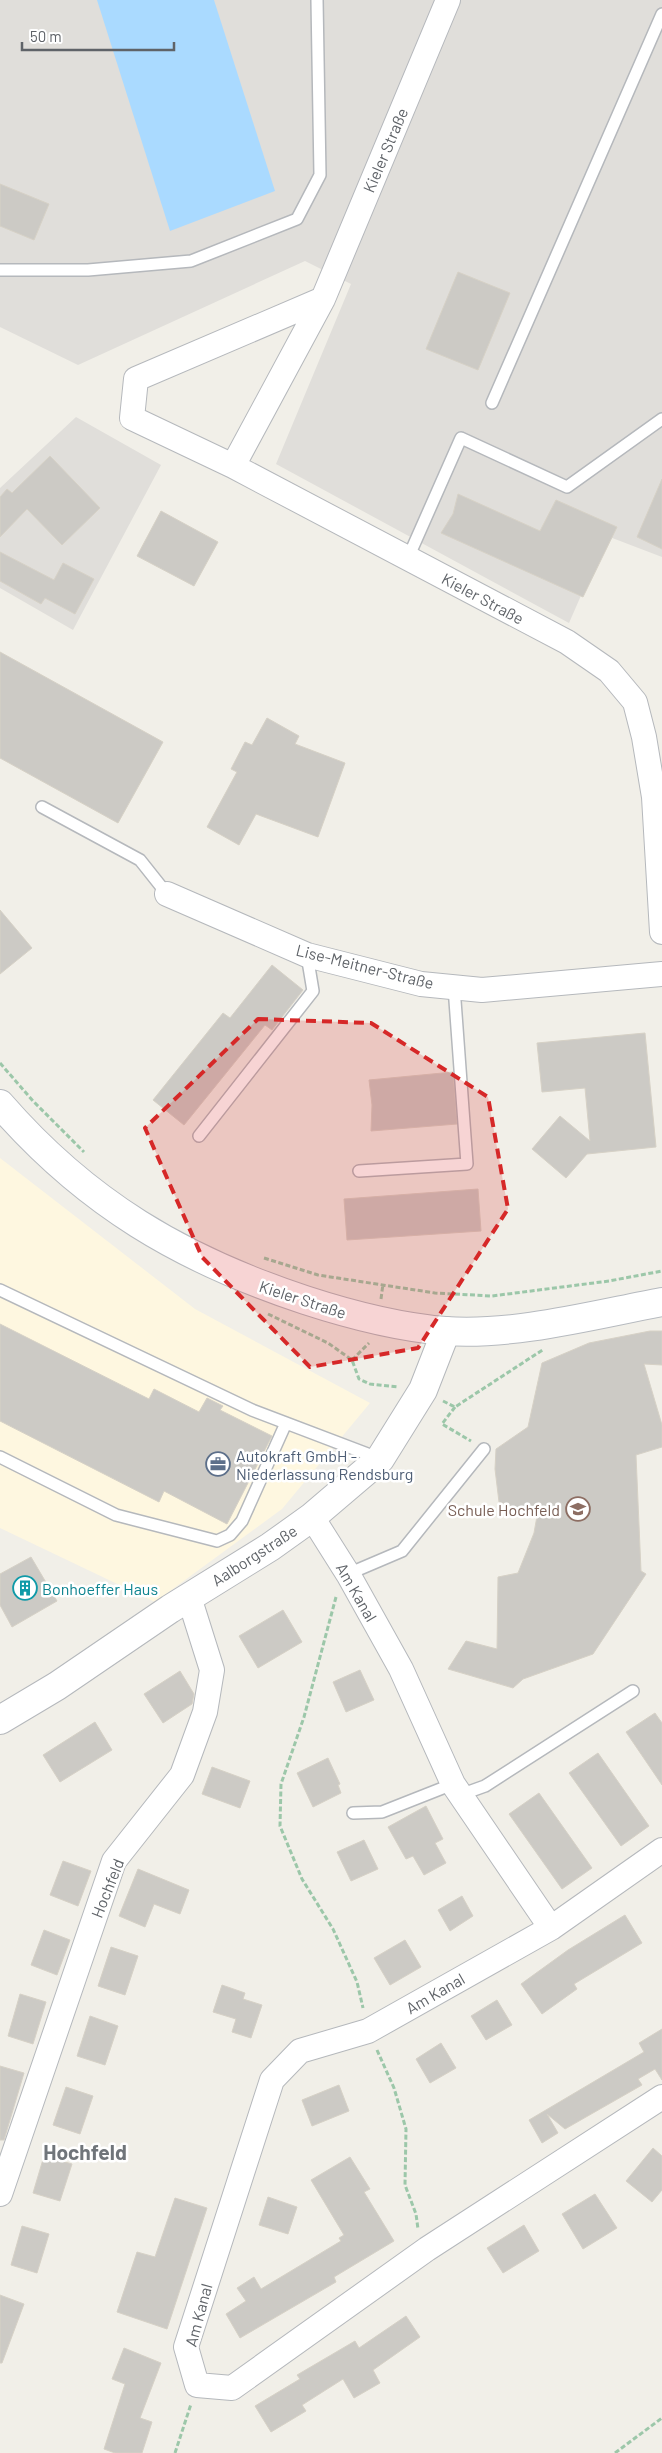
<svg xmlns="http://www.w3.org/2000/svg" width="662" height="2453" viewBox="0 0 662 2453" font-family="Barlow,sans-serif">
  <rect width="100%" height="100%" fill="#f1efe8"/>
  <!-- commercial -->
  <path fill="#fef7e0" d="M 0,1158 L 195,1309 L 370,1403 L 282,1509 L 155,1602 L 0,1528 Z"/>
  <!-- industrial -->
  <path fill="#e0deda" d="M 0,0 L 662,0 L 662,557 L 607,536 L 569,623 L 276,464 L 351,284 L 305,261 L 78,365 L 0,327 Z
    M 76,417 L 161,465 L 73,630 L 0,588 L 0,488 Z"/>
  <!-- water -->
  <path fill="#aadaff" d="M 97,0 L 214,0 L 275,191 L 170,231 Z"/>
  <!-- building -->
  <path fill="#cccac5" stroke="#d6d1c6" d="M 0,184 L 49,204 L 34,240 L 0,226 Z
    M 458,272 L 510,293 L 478,370 L 426,349 Z
    M 50,456 L 100,508 L 62,545 L 27,509 L 0,537 L 0,497 L 7,489 L 12,493 Z
    M 662,479 L 662,549 L 637,537 Z
    M 458,494 L 540,531 L 556,500 L 617,527 L 583,597 L 441,533 L 453,514 Z
    M 161,511 L 218,542 L 194,586 L 137,556 Z
    M 0,552 L 54,580 L 63,563 L 94,579 L 75,614 L 45,598 L 41,604 L 0,581 Z
    M 0,652 L 163,742 L 118,823 L 0,758 Z
    M 267,718 L 299,736 L 295,744 L 345,763 L 318,837 L 256,814 L 239,845 L 207,827 L 237,772 L 231,769 L 245,742 L 252,745 Z
    M 0,910 L 32,948 L 0,974 Z
    M 272,965 L 303,990 L 272,1030 L 265,1025 L 184,1125 L 153,1100 L 223,1013 L 230,1018 Z
    M 645,1033 L 656,1147 L 587,1154 L 566,1178 L 532,1149 L 560,1116 L 590,1141 L 585,1088 L 542,1092 L 537,1043 Z
    M 453,1072 L 457,1124 L 371,1131 L 372,1105 L 369,1080 Z
    M 478,1189 L 481,1231 L 347,1240 L 344,1199 Z
    M 0,1324 L 149,1399 L 154,1389 L 199,1412 L 207,1398 L 223,1406 L 220,1410 L 272,1436 L 227,1524 L 164,1491 L 159,1502 L 0,1421 Z
    M 650,1331 L 662,1331 L 662,1365 L 644,1364 L 662,1425 L 662,1447 L 636,1455 L 641,1571 L 646,1574 L 593,1654 L 523,1679 L 513,1688 L 448,1669 L 466,1641 L 497,1649 L 498,1577 L 518,1573 L 534,1533 L 537,1516 L 499,1502 L 495,1469 L 496,1449 L 528,1427 L 542,1363 L 589,1343 Z
    M 31,1557 L 57,1601 L 12,1627 L 0,1605 L 0,1574 Z
    M 283,1610 L 302,1642 L 258,1668 L 239,1636 Z
    M 360,1670 L 374,1700 L 346,1712 L 333,1682 Z
    M 180,1671 L 194,1694 L 192,1704 L 163,1723 L 144,1694 Z
    M 655,1713 L 662,1723 L 662,1785 L 626,1732 Z
    M 95,1722 L 112,1750 L 60,1782 L 43,1755 Z
    M 598,1753 L 649,1826 L 621,1846 L 569,1773 Z
    M 328,1758 L 340,1784 L 338,1785 L 341,1793 L 313,1807 L 297,1773 Z
    M 212,1767 L 250,1781 L 240,1808 L 202,1794 Z
    M 539,1793 L 592,1868 L 562,1889 L 509,1814 Z
    M 426,1806 L 443,1839 L 435,1843 L 446,1863 L 424,1875 L 413,1856 L 406,1859 L 388,1827 Z
    M 364,1840 L 378,1869 L 351,1881 L 337,1852 Z
    M 63,1861 L 91,1871 L 78,1906 L 50,1895 Z
    M 138,1869 L 189,1890 L 180,1914 L 154,1904 L 145,1927 L 119,1916 Z
    M 462,1896 L 473,1916 L 450,1931 L 438,1910 Z
    M 625,1915 L 642,1943 L 574,1984 L 577,1989 L 542,2014 L 521,1984 L 568,1950 Z
    M 44,1930 L 70,1940 L 57,1975 L 31,1965 Z
    M 405,1940 L 421,1967 L 390,1985 L 374,1958 Z
    M 111,1947 L 138,1956 L 125,1995 L 98,1986 Z
    M 222,1985 L 245,1993 L 243,1999 L 262,2005 L 251,2038 L 232,2032 L 236,2019 L 213,2012 Z
    M 20,1994 L 46,2002 L 33,2044 L 8,2036 Z
    M 497,2000 L 512,2025 L 486,2040 L 471,2016 Z
    M 90,2016 L 118,2026 L 105,2065 L 77,2056 Z
    M 662,2029 L 662,2080 L 655,2069 L 638,2079 L 642,2085 L 565,2129 L 547,2114 L 558,2133 L 542,2143 L 529,2120 L 644,2052 L 639,2043 Z
    M 441,2043 L 456,2068 L 430,2083 L 416,2059 Z
    M 0,2066 L 24,2073 L 4,2140 L 0,2140 Z
    M 339,2085 L 349,2111 L 312,2126 L 302,2100 Z
    M 66,2087 L 93,2096 L 80,2134 L 53,2125 Z
    M 653,2148 L 662,2156 L 662,2190 L 652,2202 L 626,2181 Z
    M 44,2156 L 72,2164 L 60,2201 L 33,2193 Z
    M 350,2157 L 370,2189 L 364,2192 L 394,2241 L 334,2277 L 336,2282 L 240,2338 L 226,2314 L 246,2301 L 237,2288 L 254,2277 L 261,2289 L 341,2241 L 339,2238 L 344,2235 L 311,2180 Z
    M 595,2194 L 617,2228 L 583,2249 L 562,2214 Z
    M 268,2197 L 297,2207 L 288,2234 L 259,2225 Z
    M 175,2198 L 207,2208 L 167,2329 L 117,2312 L 137,2252 L 155,2257 Z
    M 524,2225 L 539,2251 L 503,2273 L 487,2248 Z
    M 22,2226 L 49,2234 L 37,2273 L 11,2265 Z
    M 0,2295 L 24,2304 L 2,2363 L 0,2363 Z
    M 406,2316 L 420,2337 L 373,2370 L 380,2383 L 354,2398 L 343,2379 L 302,2405 L 306,2411 L 271,2432 L 255,2406 L 300,2379 L 297,2375 L 355,2341 L 359,2348 Z
    M 124,2348 L 161,2363 L 140,2418 L 152,2422 L 142,2453 L 115,2453 L 104,2449 L 125,2384 L 112,2379 Z"/>
  <g fill="none" stroke-linecap="round" stroke-linejoin="round">
    <!-- service casing -->
    <g stroke="#b5b8bc" stroke-width="14">
      <path id="service" d="M 0,270 L 88,270 L 191,261 L 297,219 L 320,175 L 317,0
        M 492,403 L 662,14
        M 408,558 L 461,438 L 567,487 L 662,419
        M 42,807 L 140,860 L 167,894
        M 199,1136 L 313,991 L 307,955
        M 359,1171 L 467,1164 L 454,987
        M 0,1290 L 252,1410 L 378,1458
        M 0,1457 L 116,1515 L 217,1541 L 230,1535 L 242,1521 L 286,1423
        M 348,1574 L 402,1551 L 484,1449
        M 460,1795 L 485,1786 L 633,1691
        M 353,1813 L 382,1812 L 453,1784"/>
    </g>
    <!-- minor casing -->
    <g stroke="#b5b8bc" stroke-width="26">
      <path id="minor" d="M 448,0 L 323,299 L 233,466 L 567,642 L 609,671 L 635,702 L 644,737 L 654,797 L 662,932
        M 233,466 L 132,418 L 136,379 L 323,299
        M 167,894 L 307,955 L 421,984 L 482,990 L 662,974
        M 312,1517 L 348,1574 L 401,1669 L 453,1784 L 551,1928
        M 662,1850 L 551,1928 L 368,2031 L 300,2051 L 272,2080 L 186,2347 L 197,2385 L 232,2388 L 427,2249 L 662,2097
        M 0,2194 L 114,1861 L 182,1775 L 205,1712 L 212,1670 L 189,1597"/>
    </g>
    <!-- tertiary casing -->
    <g stroke="#b5b8bc" stroke-width="30">
      <path id="tertiary" d="M 0,1720 L 57,1686 L 170,1609 L 270,1547 L 312,1517 L 380,1459 L 423,1390 L 446,1331"/>
    </g>
    <!-- secondary casing -->
    <g stroke="#b6babf" stroke-width="30">
      <path id="secondary" d="M 0,1104 C 86,1203 181,1259 305,1300 C 351,1315 396,1327 445,1331 C 515,1336 593,1315 662,1302"/>
    </g>
    <!-- path -->
    <path stroke="#9cc7a9" stroke-width="3" stroke-dasharray="5 2.5" stroke-linecap="butt" d="M 0,1063 L 33,1101 L 84,1152
      M 264,1258 L 318,1275 L 435,1293 L 492,1296 L 609,1281 L 662,1271
      M 381,1299 L 383,1284
      M 268,1314 L 328,1343 L 352,1360 L 359,1379 L 370,1384 L 398,1387
      M 352,1360 L 369,1343
      M 443,1401 L 455,1407 L 544,1349
      M 455,1407 L 442,1424 L 471,1441
      M 336,1597 L 304,1717 L 281,1784 L 280,1826 L 302,1879 L 333,1929 L 357,1982 L 363,2008
      M 377,2050 L 394,2088 L 406,2129 L 405,2185 L 416,2214 L 418,2229
      M 175,2453 L 191,2404
      M 615,2453 L 662,2418"/>
    <!-- service -->
    <use href="#service" stroke="#fff" stroke-width="11"/>
    <!-- minor -->
    <use href="#minor" stroke="#fff" stroke-width="24"/>
    <!-- tertiary -->
    <use href="#tertiary" stroke="#fff" stroke-width="28"/>
    <!-- secondary -->
    <use href="#secondary" stroke="#fff" stroke-width="28"/>
  </g>
  <!-- marked area -->
  <path fill="#d62828" fill-opacity="0.2" stroke="#d62828" stroke-width="4" stroke-dasharray="10 6" stroke-linejoin="round" d="M 258,1019 L 371,1023 L 488,1097 L 508,1209 L 418,1348 L 310,1367 L 202,1257 L 145,1128 Z"/>
  <!-- icons -->
  <defs>
    <g id="office-ring" transform="scale(1.25)"><circle r="9.5" fill="#fff" stroke="#5c6f8a" stroke-width="1.5"/><path d="M-6-3h4V-5.5h4V-3h4V5H-6ZM-1-4.5V-3h2v-1.5ZM-6 0V1H6V0Z" fill="#5c6f8a"/></g>
    <g id="school-ring" transform="scale(1.25)"><circle r="9.5" fill="#fff" stroke="#8d6e63" stroke-width="1.5"/><path d="M0-5L7-2L0 1L-7-2ZM-4 1L0 2.5L4 1V4Q0 6-4 4Z" fill="#8d6e63"/></g>
    <g id="building-ring" transform="scale(1.25)"><circle r="9.5" fill="#fff" stroke="#0f9aa8" stroke-width="1.5"/><path d="M-4-6H4V6H1V3H-1V6H-4ZM-2.5-4.3h1.7v1.8h-1.7ZM.8-4.3h1.7v1.8H.8ZM-2.5-1h1.7V.8h-1.7ZM.8-1h1.7V.8H.8Z" fill="#0f9aa8"/></g>
  </defs>
  <g fill-rule="evenodd">
    <use href="#office-ring" x="218" y="1464"/>
    <use href="#school-ring" x="578" y="1509"/>
    <use href="#building-ring" x="25" y="1588"/>
  </g>
  <g text-anchor="middle" dominant-baseline="central" stroke-width="5" stroke-linejoin="round" paint-order="stroke">
    <!-- street labels -->
    <g font-size="16" fill="#5f6368" stroke="#fff">
      <text transform="translate(385 150) rotate(-67)">Kieler Straße</text>
      <text transform="translate(483 598) rotate(28)">Kieler Straße</text>
      <text transform="translate(365 966) rotate(14)">Lise-Meitner-Straße</text>
      <text transform="translate(303 1299) rotate(18)">Kieler Straße</text>
      <text transform="translate(254 1555) rotate(-33)">Aalborgstraße</text>
      <text transform="translate(357 1592) rotate(60)">Am Kanal</text>
      <text transform="translate(107 1888) rotate(-68)">Hochfeld</text>
      <text transform="translate(435 1993) rotate(-30)">Am Kanal</text>
      <text transform="translate(198 2315) rotate(-75)">Am Kanal</text>
    </g>
    <!-- service labels -->
    <g font-size="16" fill="#4e5e75" stroke="#fff" text-anchor="start">
      <text x="236" y="1455">Autokraft GmbH -<tspan x="236" dy="18">Niederlassung Rendsburg</tspan></text>
    </g>
    <!-- education labels -->
    <g font-size="16" fill="#785e54" stroke="#fff" text-anchor="end">
      <text x="560" y="1509">Schule Hochfeld</text>
    </g>
    <!-- culture labels -->
    <g font-size="16" fill="#0d838f" stroke="#fff" text-anchor="start">
      <text x="42" y="1588">Bonhoeffer Haus</text>
    </g>
    <!-- district labels -->
    <g font-size="21" font-weight="bold" fill="#70757a" stroke="#fff">
      <text x="85" y="2151">Hochfeld</text>
    </g>
  </g>
  <!-- scale -->
  <path d="M22 42v8h152v-8" fill="none" stroke="#5f6368" stroke-width="2.5"/>
  <text x="30" y="42" font-size="15" fill="#5f6368" stroke="#ffffff" stroke-width="4" paint-order="stroke">50 m</text>
</svg>
